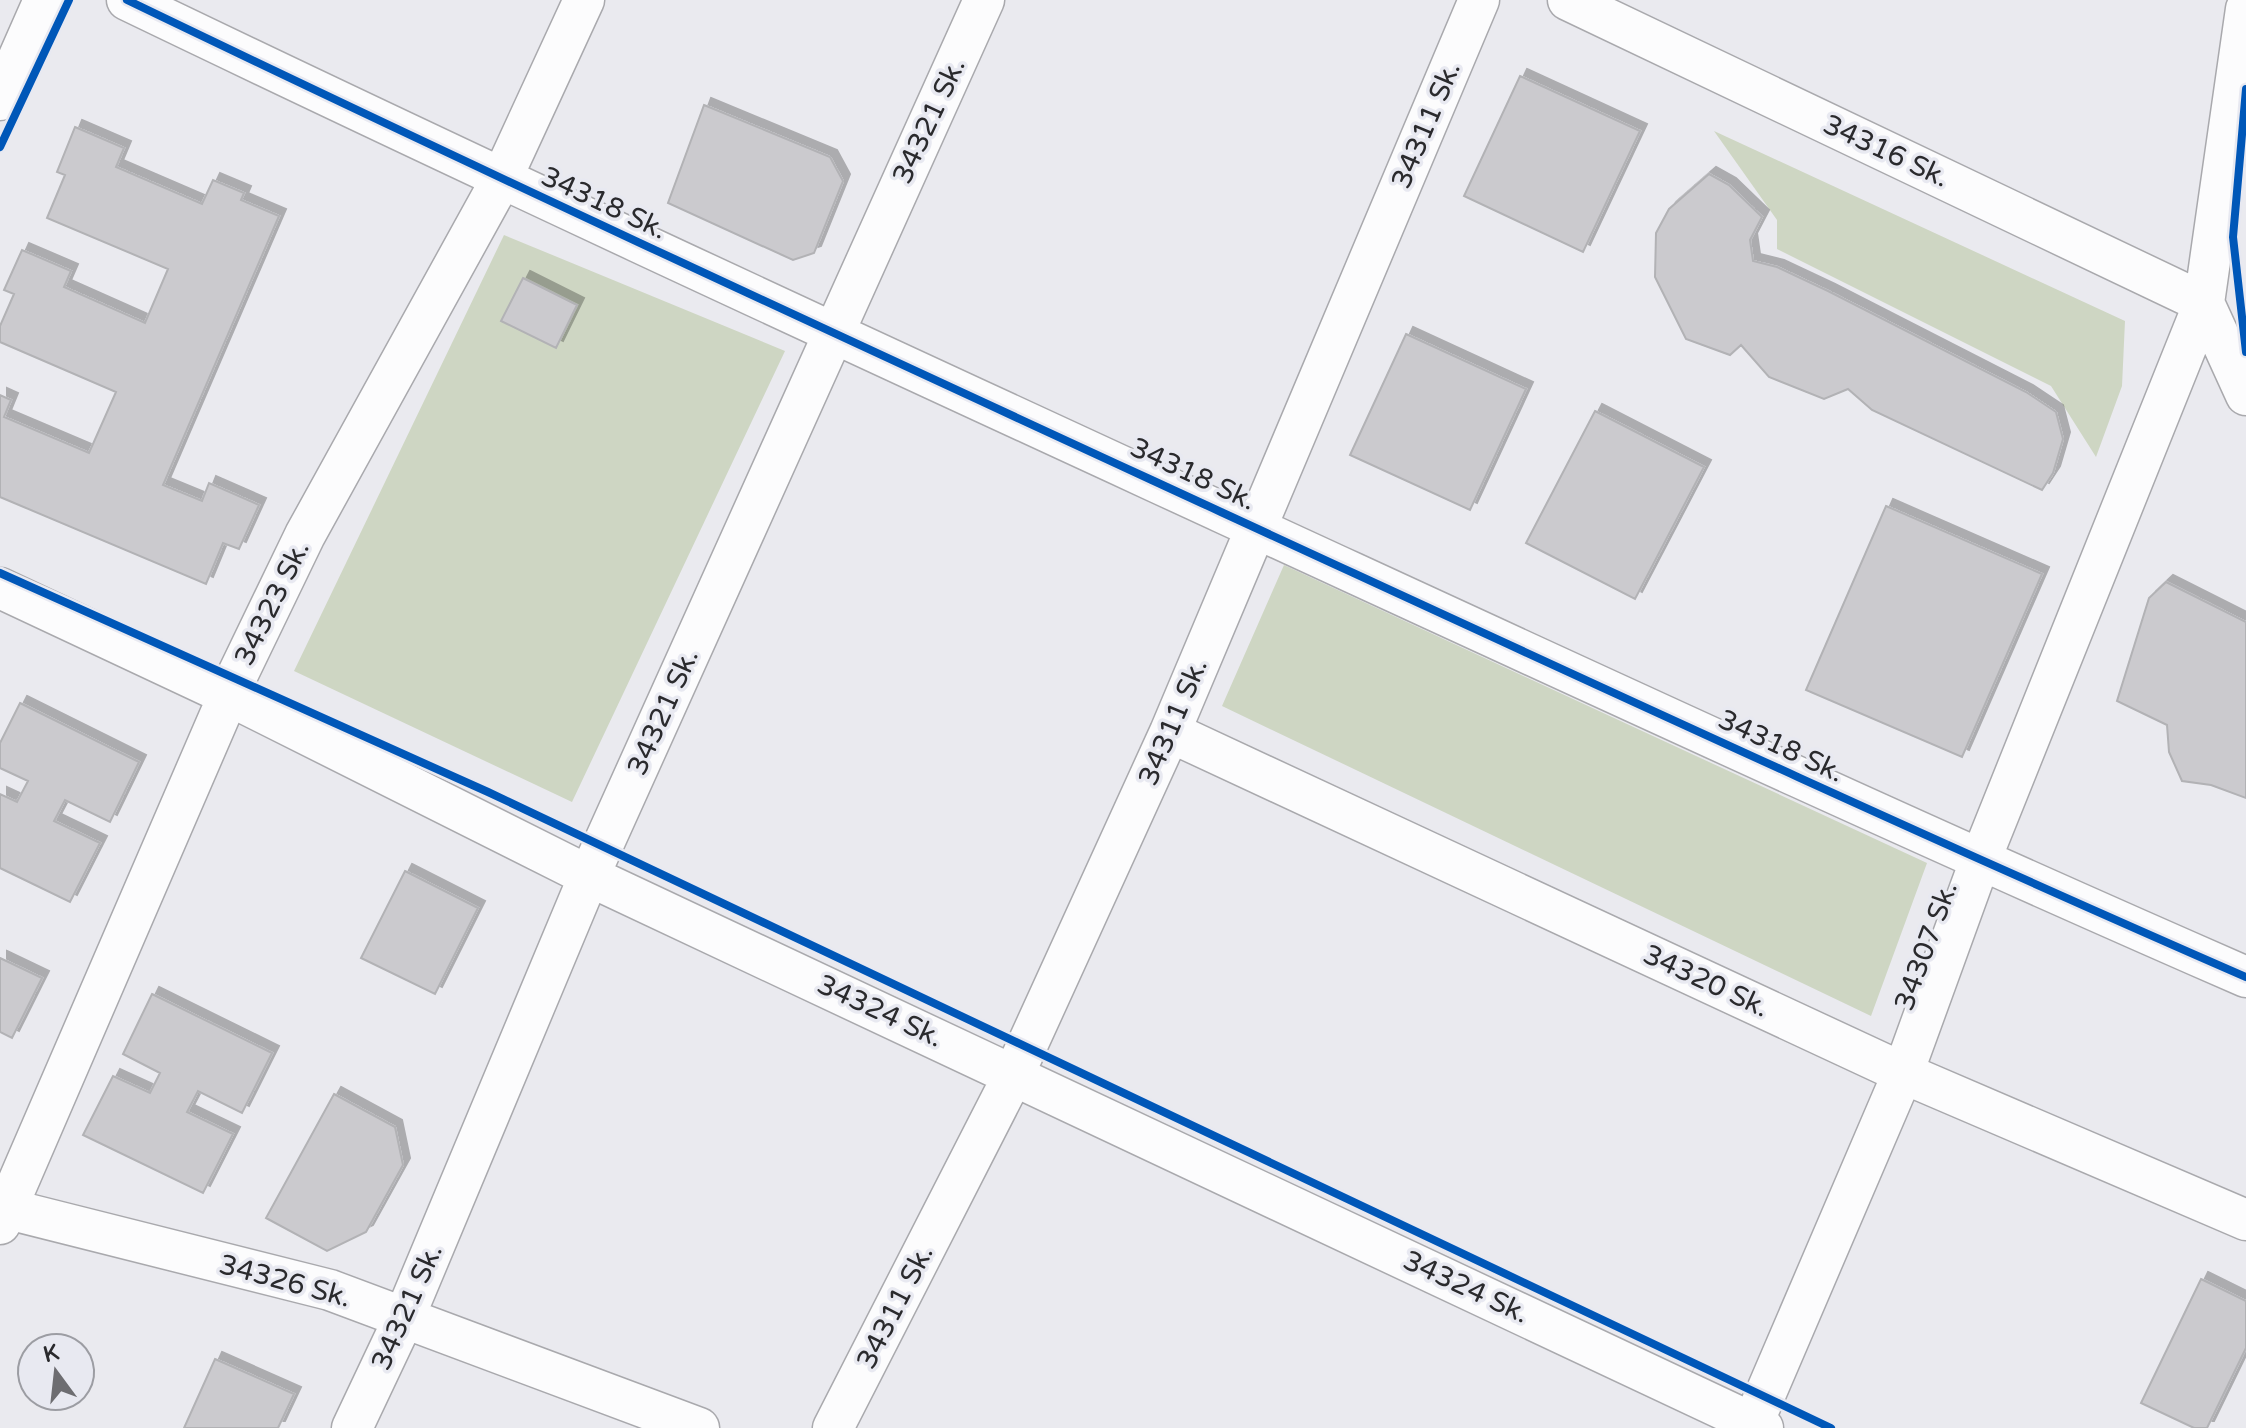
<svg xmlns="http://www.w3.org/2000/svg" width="2246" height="1428" viewBox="0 0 2246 1428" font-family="'Varela Round',sans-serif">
  <defs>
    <filter id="shadow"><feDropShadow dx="7" dy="-7" stdDeviation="0" flood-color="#0004"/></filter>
  </defs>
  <rect width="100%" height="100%" fill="#eaeaef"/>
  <!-- green -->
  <path fill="#ced6c3" d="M 1714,131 L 2125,321 L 2122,386 L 2096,457 L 2051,386 L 1777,249 L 1777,220 Z
    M 504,235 L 785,351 L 572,802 L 294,671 Z
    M 1284,565 L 1927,863 L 1871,1016 L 1222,706 Z"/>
  <!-- building -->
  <path fill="#cbcace" stroke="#b2b2b5" stroke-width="2" filter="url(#shadow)" d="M 1520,76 L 1640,131 L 1583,252 L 1464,196 Z
    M 704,105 L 830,157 L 843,181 L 814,253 L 793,260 L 668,203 Z
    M 75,127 L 124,148 L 116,167 L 202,204 L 213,180 L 244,193 L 241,200 L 279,216 L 163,485 L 202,501 L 209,483 L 259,505 L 239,549 L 223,543 L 206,584 L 0,497 L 0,395 L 11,400 L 4,417 L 89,453 L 116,392 L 0,342 L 0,326 L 14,294 L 4,290 L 22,250 L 71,271 L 64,287 L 145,323 L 168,269 L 47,218 L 65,175 L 57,172 Z
    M 1709,174 L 1729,185 L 1762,217 L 1750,240 L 1753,261 L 1777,267 L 1828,291 L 2026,392 L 2056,412 L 2063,439 L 2053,473 L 2042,490 L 1872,410 L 1848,389 L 1824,399 L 1769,377 L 1741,345 L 1730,355 L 1686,339 L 1655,277 L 1656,233 L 1669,209 Z
    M 523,278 L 577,305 L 556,348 L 501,321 Z
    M 1406,334 L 1526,389 L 1470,510 L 1350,455 Z
    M 1595,411 L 1704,467 L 1635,599 L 1526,543 Z
    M 1886,506 L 2042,574 L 1962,757 L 1806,690 Z
    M 2166,582 L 2246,622 L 2246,798 L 2211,785 L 2182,781 L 2169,752 L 2167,725 L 2117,701 L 2149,598 Z
    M 20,703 L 139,762 L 110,822 L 65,800 L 54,821 L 100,843 L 70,902 L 0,868 L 0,794 L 17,802 L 28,781 L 0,768 L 0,743 Z
    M 405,871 L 478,908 L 435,994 L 361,958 Z
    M 0,958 L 42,978 L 12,1038 L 0,1032 Z
    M 152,994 L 272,1053 L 242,1113 L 198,1091 L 187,1112 L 233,1134 L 203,1193 L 83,1135 L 113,1076 L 150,1093 L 160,1073 L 123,1054 Z
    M 334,1094 L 395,1127 L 403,1165 L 366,1232 L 327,1251 L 266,1218 Z
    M 2201,1279 L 2246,1301 L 2246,1348 L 2207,1428 L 2194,1428 L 2141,1403 Z
    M 215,1359 L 294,1394 L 278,1428 L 184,1428 Z"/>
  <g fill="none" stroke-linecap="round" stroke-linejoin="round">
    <!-- street casing -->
    <g stroke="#a9a9ad" stroke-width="43">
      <path id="street" d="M 127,0 C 490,175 855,343 1221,512 C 1562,669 1902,827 2246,977
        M 1568,0 L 2204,303 L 1980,861 L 1903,1073 L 1753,1423
        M 2246,9 L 2204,303 L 2246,395
        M 0,100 L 44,0
        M 0,588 L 228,695 L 589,876 L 1763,1428
        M 1170,732 L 1903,1073 L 2246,1220
        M 0,1207 L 330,1290 L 699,1428
        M 0,1224 L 236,678 L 305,535 L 501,180 L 584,0
        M 352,1428 L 404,1318 L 589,876 L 984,0
        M 833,1428 L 1014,1074 L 1170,732 L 1479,0"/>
    </g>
    <!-- street -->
    <use href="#street" stroke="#fcfcfd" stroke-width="40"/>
    <!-- cycleway casing -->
    <g stroke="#e8e9f1" stroke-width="13">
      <path id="cycleway" d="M 127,0 C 490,175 855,343 1221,512 C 1562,669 1902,827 2246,977
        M 2246,89 L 2233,237 L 2246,352
        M 0,147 L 69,0
        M 0,573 L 488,792 L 1831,1428"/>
    </g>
    <!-- cycleway -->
    <use href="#cycleway" stroke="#0057b8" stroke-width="8"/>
  </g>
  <g text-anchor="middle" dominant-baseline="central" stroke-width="7" stroke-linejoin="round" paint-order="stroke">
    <!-- street labels -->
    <g font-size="28" fill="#2a2a2d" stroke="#e8e9f1">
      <text transform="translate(929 121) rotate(-65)">34321 Sk.</text>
      <text transform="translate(1426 125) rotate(-67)">34311 Sk.</text>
      <text transform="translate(1886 151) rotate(25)">34316 Sk.</text>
      <text transform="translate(604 203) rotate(25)">34318 Sk.</text>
      <text transform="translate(1193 474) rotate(25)">34318 Sk.</text>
      <text transform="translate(272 603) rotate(-64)">34323 Sk.</text>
      <text transform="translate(663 712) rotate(-66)">34321 Sk.</text>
      <text transform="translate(1173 722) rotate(-67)">34311 Sk.</text>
      <text transform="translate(1781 746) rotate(25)">34318 Sk.</text>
      <text transform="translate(1926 946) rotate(-70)">34307 Sk.</text>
      <text transform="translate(1706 981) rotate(25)">34320 Sk.</text>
      <text transform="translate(880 1011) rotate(25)">34324 Sk.</text>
      <text transform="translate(285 1281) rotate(15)">34326 Sk.</text>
      <text transform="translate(1466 1287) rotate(25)">34324 Sk.</text>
      <text transform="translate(407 1307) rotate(-66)">34321 Sk.</text>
      <text transform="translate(895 1307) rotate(-63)">34311 Sk.</text>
    </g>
  </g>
  <!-- north arrow -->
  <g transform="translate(56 1372) rotate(345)"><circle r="38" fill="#e8e9f1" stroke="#9c9da3" stroke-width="2"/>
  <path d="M0-6L14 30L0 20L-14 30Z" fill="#6d6d71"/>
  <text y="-12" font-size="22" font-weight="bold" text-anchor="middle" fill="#2a2a2d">K</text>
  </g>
</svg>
